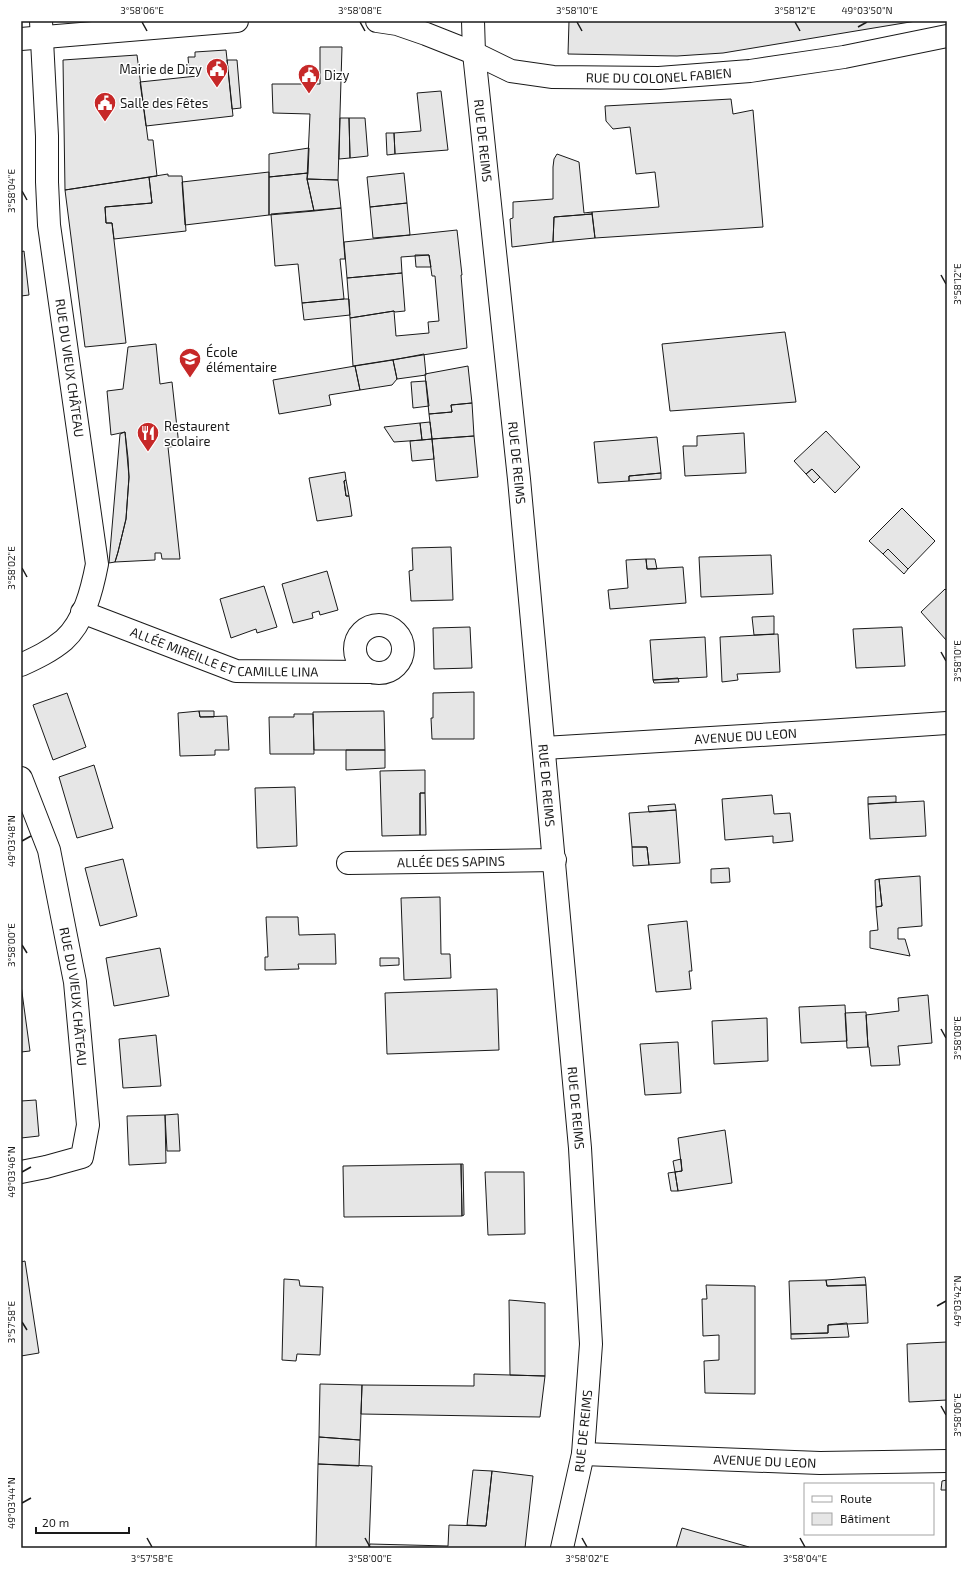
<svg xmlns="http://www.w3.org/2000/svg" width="968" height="1569" viewBox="0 0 968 1569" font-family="'Exo 2',sans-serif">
  <rect width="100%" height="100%" fill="#fff"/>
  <!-- building -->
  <path fill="#e6e6e6" stroke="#1a1a1a" d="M 569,21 L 916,21 L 723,53 L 677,56 L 568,54 Z
    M 320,47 L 342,47 L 338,180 L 307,179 L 310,114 L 273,113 L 272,84 L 320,84 Z
    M 226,50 L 233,116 L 146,126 L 140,82 L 197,76 L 196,69 L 189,69 L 188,57 L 195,57 L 195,52 Z
    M 137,55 L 148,140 L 153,140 L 157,176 L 65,190 L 63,60 Z
    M 227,60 L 237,60 L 241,108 L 232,109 Z
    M 441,91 L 448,150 L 395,154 L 394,133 L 421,131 L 417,93 Z
    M 731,99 L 733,114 L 753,110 L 763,227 L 595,238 L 592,212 L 659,207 L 655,172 L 636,174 L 630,127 L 613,129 L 606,121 L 605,106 Z
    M 340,118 L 349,118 L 350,158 L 339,159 Z
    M 349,118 L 365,118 L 368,156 L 350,158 Z
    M 386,133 L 394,133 L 395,154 L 387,155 Z
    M 309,148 L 308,173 L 269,177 L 269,154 Z
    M 557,154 L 579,162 L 584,213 L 592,212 L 592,214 L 554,217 L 553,242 L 512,247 L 510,219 L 513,218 L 513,202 L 553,199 L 553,167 L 554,159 Z
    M 269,172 L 269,215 L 185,225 L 182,182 Z
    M 308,173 L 307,179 L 314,211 L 269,215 L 269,177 Z
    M 404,173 L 407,203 L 370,207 L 367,177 Z
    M 168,174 L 168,176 L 182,176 L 186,231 L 114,239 L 112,223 L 106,223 L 105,207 L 152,203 L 149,177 Z
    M 149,177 L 152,203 L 105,207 L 106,223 L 112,223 L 126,343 L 85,347 L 65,190 Z
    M 307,179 L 338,180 L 341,208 L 314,211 Z
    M 407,203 L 410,235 L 373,238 L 370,207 Z
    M 341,208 L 345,259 L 340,259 L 344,299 L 302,303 L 298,264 L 275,266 L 271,214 Z
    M 592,214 L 595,238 L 553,242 L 554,217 Z
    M 457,230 L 462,275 L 461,275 L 467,348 L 353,366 L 350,318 L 394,311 L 396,336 L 429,333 L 428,322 L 439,321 L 435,276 L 432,276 L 429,255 L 401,257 L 402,273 L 347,278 L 344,242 Z
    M 24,251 L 29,295 L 21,296 L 21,252 Z
    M 415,255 L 429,255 L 431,267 L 416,267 Z
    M 402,273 L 405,311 L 395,312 L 394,311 L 350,318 L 347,278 Z
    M 344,299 L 349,299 L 350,315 L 304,320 L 302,303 Z
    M 785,332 L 796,402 L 670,411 L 662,344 Z
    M 156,344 L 160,384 L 172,382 L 179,446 L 168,447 L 180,559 L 162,559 L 161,553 L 155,553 L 155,560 L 115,562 L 118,552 L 126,519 L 129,477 L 128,458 L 125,432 L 111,435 L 107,391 L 123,389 L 128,347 Z
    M 424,354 L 426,375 L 397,379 L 393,360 Z
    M 393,360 L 397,379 L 392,385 L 360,390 L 355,366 Z
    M 355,366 L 360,390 L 329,395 L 331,405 L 279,414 L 273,380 Z
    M 468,366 L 472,403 L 451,405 L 452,412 L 429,414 L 425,374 Z
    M 426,381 L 429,406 L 413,408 L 411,382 Z
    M 472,403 L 474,436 L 432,439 L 429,414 L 452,412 L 451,405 Z
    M 430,422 L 432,439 L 422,440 L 420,423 Z
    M 420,423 L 422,440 L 394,442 L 384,427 Z
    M 826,431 L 860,467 L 835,493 L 812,469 L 806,474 L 794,461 Z
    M 125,432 L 129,477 L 126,519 L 118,552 L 115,562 L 109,563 L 120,434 Z
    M 744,433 L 746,473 L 685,476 L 683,446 L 697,446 L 697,436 Z
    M 474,436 L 478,477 L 436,481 L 432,439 Z
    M 657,437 L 661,473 L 629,476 L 629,481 L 598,483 L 594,442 Z
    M 432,439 L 434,459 L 412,461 L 410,441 Z
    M 812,469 L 820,477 L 814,483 L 806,474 Z
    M 345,472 L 346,480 L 344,481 L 346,496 L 349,496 L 352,516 L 317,521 L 309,478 Z
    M 661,473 L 661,479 L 629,481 L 629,476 Z
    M 346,480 L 349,496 L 346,496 L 344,481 Z
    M 902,508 L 935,541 L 908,569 L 888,549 L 883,554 L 869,541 Z
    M 451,547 L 453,600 L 411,601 L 409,571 L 413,570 L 412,548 Z
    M 888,549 L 908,569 L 904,574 L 883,554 Z
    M 771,555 L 773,594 L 701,597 L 699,557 Z
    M 646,559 L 647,569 L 683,567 L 686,603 L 610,609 L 608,590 L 628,588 L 626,560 Z
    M 646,559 L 655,559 L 657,569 L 647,569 Z
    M 327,571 L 338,610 L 320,615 L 319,611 L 312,613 L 313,618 L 293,623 L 282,584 Z
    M 264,586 L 277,627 L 257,633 L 256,629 L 231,638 L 220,599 Z
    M 945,589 L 947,591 L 947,641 L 921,612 Z
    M 774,616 L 774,634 L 754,635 L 752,617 Z
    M 470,627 L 472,668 L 434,669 L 433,628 Z
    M 902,627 L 905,666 L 856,668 L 853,629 Z
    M 778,634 L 780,672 L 737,674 L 738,680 L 722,682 L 720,637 Z
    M 705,637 L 707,677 L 653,680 L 650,640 Z
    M 678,678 L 679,682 L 654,683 L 653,680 Z
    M 474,692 L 474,739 L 432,739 L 431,718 L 433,718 L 433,693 Z
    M 67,693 L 86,747 L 53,760 L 33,705 Z
    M 199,711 L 200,717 L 227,716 L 229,750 L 215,750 L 215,755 L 180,756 L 178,713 Z
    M 199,711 L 214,711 L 214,717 L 200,717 Z
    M 384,711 L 385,750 L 314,750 L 313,712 Z
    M 294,714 L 313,714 L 314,754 L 270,754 L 269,717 L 294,717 Z
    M 346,750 L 385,750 L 385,768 L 346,770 Z
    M 94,765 L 113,828 L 77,838 L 59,777 Z
    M 425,770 L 425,793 L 420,793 L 420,835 L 382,836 L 380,771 Z
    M 295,787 L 297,846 L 257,848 L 255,788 Z
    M 420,793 L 425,793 L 426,835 L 420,835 Z
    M 772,795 L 774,814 L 790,813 L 793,841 L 773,843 L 773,836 L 725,840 L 722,799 Z
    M 896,796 L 896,802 L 868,804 L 868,797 Z
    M 924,801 L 926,836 L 870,839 L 868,804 Z
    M 675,804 L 676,810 L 649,812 L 648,806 Z
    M 676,810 L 680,863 L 649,865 L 647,847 L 632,847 L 629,813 Z
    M 632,847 L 647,847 L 649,865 L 633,866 Z
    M 123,859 L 137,916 L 100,926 L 85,868 Z
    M 729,868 L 730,882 L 711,883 L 711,869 Z
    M 920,876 L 922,926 L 898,928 L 898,939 L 905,939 L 910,956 L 870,948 L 870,931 L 878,930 L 876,907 L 882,906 L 879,879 Z
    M 879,879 L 882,906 L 876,907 L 875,880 Z
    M 440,897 L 441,954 L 450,954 L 451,978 L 404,980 L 401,898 Z
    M 266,917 L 298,917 L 299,935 L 335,934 L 336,964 L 298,964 L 299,969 L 265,970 L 265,957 L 268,957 Z
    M 687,921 L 692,971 L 689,971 L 691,989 L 656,992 L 648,925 Z
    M 160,948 L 169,996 L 114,1006 L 106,958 Z
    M 380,958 L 399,958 L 399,965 L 380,966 Z
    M 21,985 L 30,1051 L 21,1052 Z
    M 497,989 L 499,1050 L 387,1054 L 385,993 Z
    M 928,995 L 932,1043 L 898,1046 L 900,1065 L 871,1066 L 869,1047 L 868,1047 L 866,1015 L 899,1011 L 898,998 Z
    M 845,1005 L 847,1041 L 801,1043 L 799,1007 Z
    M 866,1012 L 868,1047 L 847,1048 L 845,1013 Z
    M 767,1018 L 768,1061 L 714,1064 L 712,1021 Z
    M 156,1035 L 161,1086 L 123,1088 L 119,1039 Z
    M 678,1042 L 681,1093 L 645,1095 L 640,1044 Z
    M 36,1100 L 39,1136 L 21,1138 L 21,1101 Z
    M 178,1114 L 180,1151 L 167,1151 L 165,1115 Z
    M 165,1115 L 166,1163 L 129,1165 L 127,1116 Z
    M 725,1130 L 732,1183 L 678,1191 L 675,1172 L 682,1171 L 678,1138 Z
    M 681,1159 L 682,1171 L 675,1172 L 673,1161 Z
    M 461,1164 L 463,1164 L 464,1215 L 462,1216 Z
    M 461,1164 L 462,1216 L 344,1217 L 343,1166 Z
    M 485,1172 L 524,1172 L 525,1234 L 488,1235 Z
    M 675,1172 L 678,1191 L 671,1191 L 668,1173 Z
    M 25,1261 L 39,1353 L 21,1356 L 21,1262 Z
    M 865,1277 L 866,1285 L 827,1286 L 826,1280 Z
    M 284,1279 L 299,1280 L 300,1286 L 323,1287 L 320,1355 L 297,1354 L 296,1361 L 282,1360 Z
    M 826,1280 L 827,1286 L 866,1285 L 868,1323 L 828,1325 L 828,1333 L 791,1334 L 789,1281 Z
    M 706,1285 L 755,1286 L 755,1394 L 705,1393 L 704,1361 L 719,1360 L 719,1335 L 703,1336 L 702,1299 L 707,1299 Z
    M 509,1300 L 545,1303 L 545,1376 L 510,1375 Z
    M 847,1323 L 849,1337 L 791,1339 L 791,1334 L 828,1333 L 828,1325 Z
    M 947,1342 L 947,1400 L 909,1402 L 907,1344 Z
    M 474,1374 L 545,1376 L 540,1417 L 361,1414 L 362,1385 L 474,1386 Z
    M 320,1384 L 362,1385 L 360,1440 L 319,1437 Z
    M 319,1437 L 360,1440 L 359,1466 L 318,1464 Z
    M 318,1464 L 372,1466 L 369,1548 L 316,1548 Z
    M 473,1470 L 492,1471 L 486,1526 L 467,1525 Z
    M 492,1471 L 533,1476 L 525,1548 L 369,1548 L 370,1544 L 448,1546 L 449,1525 L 486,1526 Z
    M 947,1480 L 947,1490 L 941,1490 L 942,1481 Z
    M 682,1528 L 749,1547 L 749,1548 L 676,1548 Z"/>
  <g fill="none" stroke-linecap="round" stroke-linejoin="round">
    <!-- minor casing -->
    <g stroke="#1a1a1a" stroke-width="24">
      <g id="minor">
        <path d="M 473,21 L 474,53"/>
        <path id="s1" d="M 82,612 L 236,671 L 371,672"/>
        <circle cx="379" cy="649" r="24"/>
        <path d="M 21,665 C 36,658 51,651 64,640 C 84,622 92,590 97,564 L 49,225 L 47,182 L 47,136 L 41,21"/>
        <path id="s2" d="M 544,748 L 826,731 L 947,723"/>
        <path id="s3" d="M 21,778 L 49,850 L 75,982 L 88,1125 L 82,1157 L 46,1167 L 21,1172"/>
        <path id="s4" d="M 348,863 L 555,860"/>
        <path id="s5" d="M 583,1454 L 820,1463 L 947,1461"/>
      </g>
    </g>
    <!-- major casing -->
    <g stroke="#1a1a1a" stroke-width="24">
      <g id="major">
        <path id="s6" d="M 377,21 L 397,24 L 426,34 L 474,53 L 511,71 L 553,77 L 659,78 L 750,71 L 844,57 L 947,36"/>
        <path d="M 21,39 L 237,21"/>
        <path id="s7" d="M 474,53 L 519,479 L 580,1148 L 591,1344 L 583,1454 L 562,1548"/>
      </g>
    </g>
    <!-- minor -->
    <use href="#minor" stroke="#fff" stroke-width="22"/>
    <!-- major -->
    <use href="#major" stroke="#fff" stroke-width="22"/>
  </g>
  <!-- ticks -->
  <path fill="none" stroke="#1a1a1a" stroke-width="1.5" d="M 142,22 L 147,31M 360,22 L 365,31M 577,22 L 582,31M 795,22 L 800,31M 858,27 L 867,22M 22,191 L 27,200M 941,275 L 946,284M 22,568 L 27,577M 941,652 L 946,661M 22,841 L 31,836M 22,945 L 27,953M 941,1029 L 946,1038M 22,1172 L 31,1167M 937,1306 L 946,1301M 22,1322 L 27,1330M 941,1406 L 946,1415M 22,1503 L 31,1498M 147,1538 L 152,1547M 365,1538 L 370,1547M 582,1538 L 587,1547M 800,1538 L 805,1547"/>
  <!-- icons -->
  <defs>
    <g id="civic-pin" transform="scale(1.15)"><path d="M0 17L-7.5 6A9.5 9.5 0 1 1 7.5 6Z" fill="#c62828" stroke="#fff"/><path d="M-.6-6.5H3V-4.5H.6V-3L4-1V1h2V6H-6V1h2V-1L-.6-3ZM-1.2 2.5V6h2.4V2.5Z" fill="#fff"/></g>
    <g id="school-pin" transform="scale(1.15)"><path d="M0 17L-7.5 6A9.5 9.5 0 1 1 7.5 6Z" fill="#c62828" stroke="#fff"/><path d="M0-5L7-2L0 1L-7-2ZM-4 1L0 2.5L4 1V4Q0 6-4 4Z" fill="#fff"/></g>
    <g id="restaurant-pin" transform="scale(1.15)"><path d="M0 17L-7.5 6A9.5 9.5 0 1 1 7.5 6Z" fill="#c62828" stroke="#fff"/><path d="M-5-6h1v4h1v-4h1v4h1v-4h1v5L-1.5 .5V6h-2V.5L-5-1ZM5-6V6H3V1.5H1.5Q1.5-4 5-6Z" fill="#fff"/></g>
  </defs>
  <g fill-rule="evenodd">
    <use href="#civic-pin" x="217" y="69"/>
    <use href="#civic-pin" x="309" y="75"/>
    <use href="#civic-pin" x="105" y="103"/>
    <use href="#school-pin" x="190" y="359"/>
    <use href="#restaurant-pin" x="148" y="433"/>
  </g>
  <g text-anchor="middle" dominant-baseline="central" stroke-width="3" stroke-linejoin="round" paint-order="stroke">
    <!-- poi labels -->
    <g font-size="13" fill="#1a1a1a" stroke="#fff" text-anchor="start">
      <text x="202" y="69" text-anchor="end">Mairie de Dizy</text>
      <text x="324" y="75">Dizy</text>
      <text x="120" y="103">Salle des Fêtes</text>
      <text x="206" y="352">École<tspan x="206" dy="15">élémentaire</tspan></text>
      <text x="164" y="426">Restaurent<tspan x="164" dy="15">scolaire</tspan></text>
    </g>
    <!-- street labels -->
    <g font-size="13" fill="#1a1a1a" stroke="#fff">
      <text stroke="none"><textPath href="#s6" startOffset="292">RUE DU COLONEL FABIEN</textPath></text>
      <text stroke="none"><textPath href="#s7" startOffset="88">RUE DE REIMS</textPath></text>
      <text transform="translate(70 368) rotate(82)">RUE DU VIEUX CHÂTEAU</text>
      <text stroke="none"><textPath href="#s7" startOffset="412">RUE DE REIMS</textPath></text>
      <text stroke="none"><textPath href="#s1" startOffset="150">ALLÉE MIREILLE ET CAMILLE LINA</textPath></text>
      <text stroke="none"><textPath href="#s2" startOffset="202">AVENUE DU LEON</textPath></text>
      <text stroke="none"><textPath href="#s7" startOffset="736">RUE DE REIMS</textPath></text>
      <text stroke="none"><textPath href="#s4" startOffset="103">ALLÉE DES SAPINS</textPath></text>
      <text stroke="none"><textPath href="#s3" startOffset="226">RUE DU VIEUX CHÂTEAU</textPath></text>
      <text stroke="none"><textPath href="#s7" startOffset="1060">RUE DE REIMS</textPath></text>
      <text transform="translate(583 1431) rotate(-84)">RUE DE REIMS</text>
      <text stroke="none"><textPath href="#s5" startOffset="182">AVENUE DU LEON</textPath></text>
    </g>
  </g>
  <!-- border -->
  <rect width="968" height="1569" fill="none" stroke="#ffffff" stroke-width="44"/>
  <!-- legend -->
  <rect x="804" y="1483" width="130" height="52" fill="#ffffff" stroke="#a3a3a3"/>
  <rect x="812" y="1496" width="20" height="6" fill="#ffffff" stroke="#a3a3a3"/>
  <text x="840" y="1503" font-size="12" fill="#1a1a1a">Route</text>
  <rect x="812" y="1513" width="20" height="12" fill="#e6e6e6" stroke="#a3a3a3"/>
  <text x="840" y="1523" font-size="12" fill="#1a1a1a">Bâtiment</text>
  <!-- scale -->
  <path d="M36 1527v6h93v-6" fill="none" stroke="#1a1a1a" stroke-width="2"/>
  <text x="42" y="1527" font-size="12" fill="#1a1a1a" stroke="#ffffff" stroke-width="3" paint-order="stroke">20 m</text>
  <rect x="22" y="22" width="924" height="1525" fill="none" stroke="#1a1a1a" stroke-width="1.5"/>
  <g font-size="10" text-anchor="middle" fill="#1a1a1a">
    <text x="142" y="14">3°58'06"E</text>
    <text x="360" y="14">3°58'08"E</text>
    <text x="577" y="14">3°58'10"E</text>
    <text x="795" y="14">3°58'12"E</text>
    <text x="867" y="14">49°03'50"N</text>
    <text transform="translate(11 191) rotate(-90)" y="4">3°58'04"E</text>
    <text transform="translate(957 284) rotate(-90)" y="4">3°58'12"E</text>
    <text transform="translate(11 568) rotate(-90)" y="4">3°58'02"E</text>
    <text transform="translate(957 661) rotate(-90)" y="4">3°58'10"E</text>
    <text transform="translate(11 841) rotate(-90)" y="4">49°03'48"N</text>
    <text transform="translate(11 945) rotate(-90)" y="4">3°58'00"E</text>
    <text transform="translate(957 1038) rotate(-90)" y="4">3°58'08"E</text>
    <text transform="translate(11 1172) rotate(-90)" y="4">49°03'46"N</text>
    <text transform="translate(957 1301) rotate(-90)" y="4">49°03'42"N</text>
    <text transform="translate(11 1322) rotate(-90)" y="4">3°57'58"E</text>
    <text transform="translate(957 1415) rotate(-90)" y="4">3°58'06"E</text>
    <text transform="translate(11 1503) rotate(-90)" y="4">49°03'44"N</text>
    <text x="152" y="1562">3°57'58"E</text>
    <text x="370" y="1562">3°58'00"E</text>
    <text x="587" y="1562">3°58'02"E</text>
    <text x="805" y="1562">3°58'04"E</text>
  </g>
</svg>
